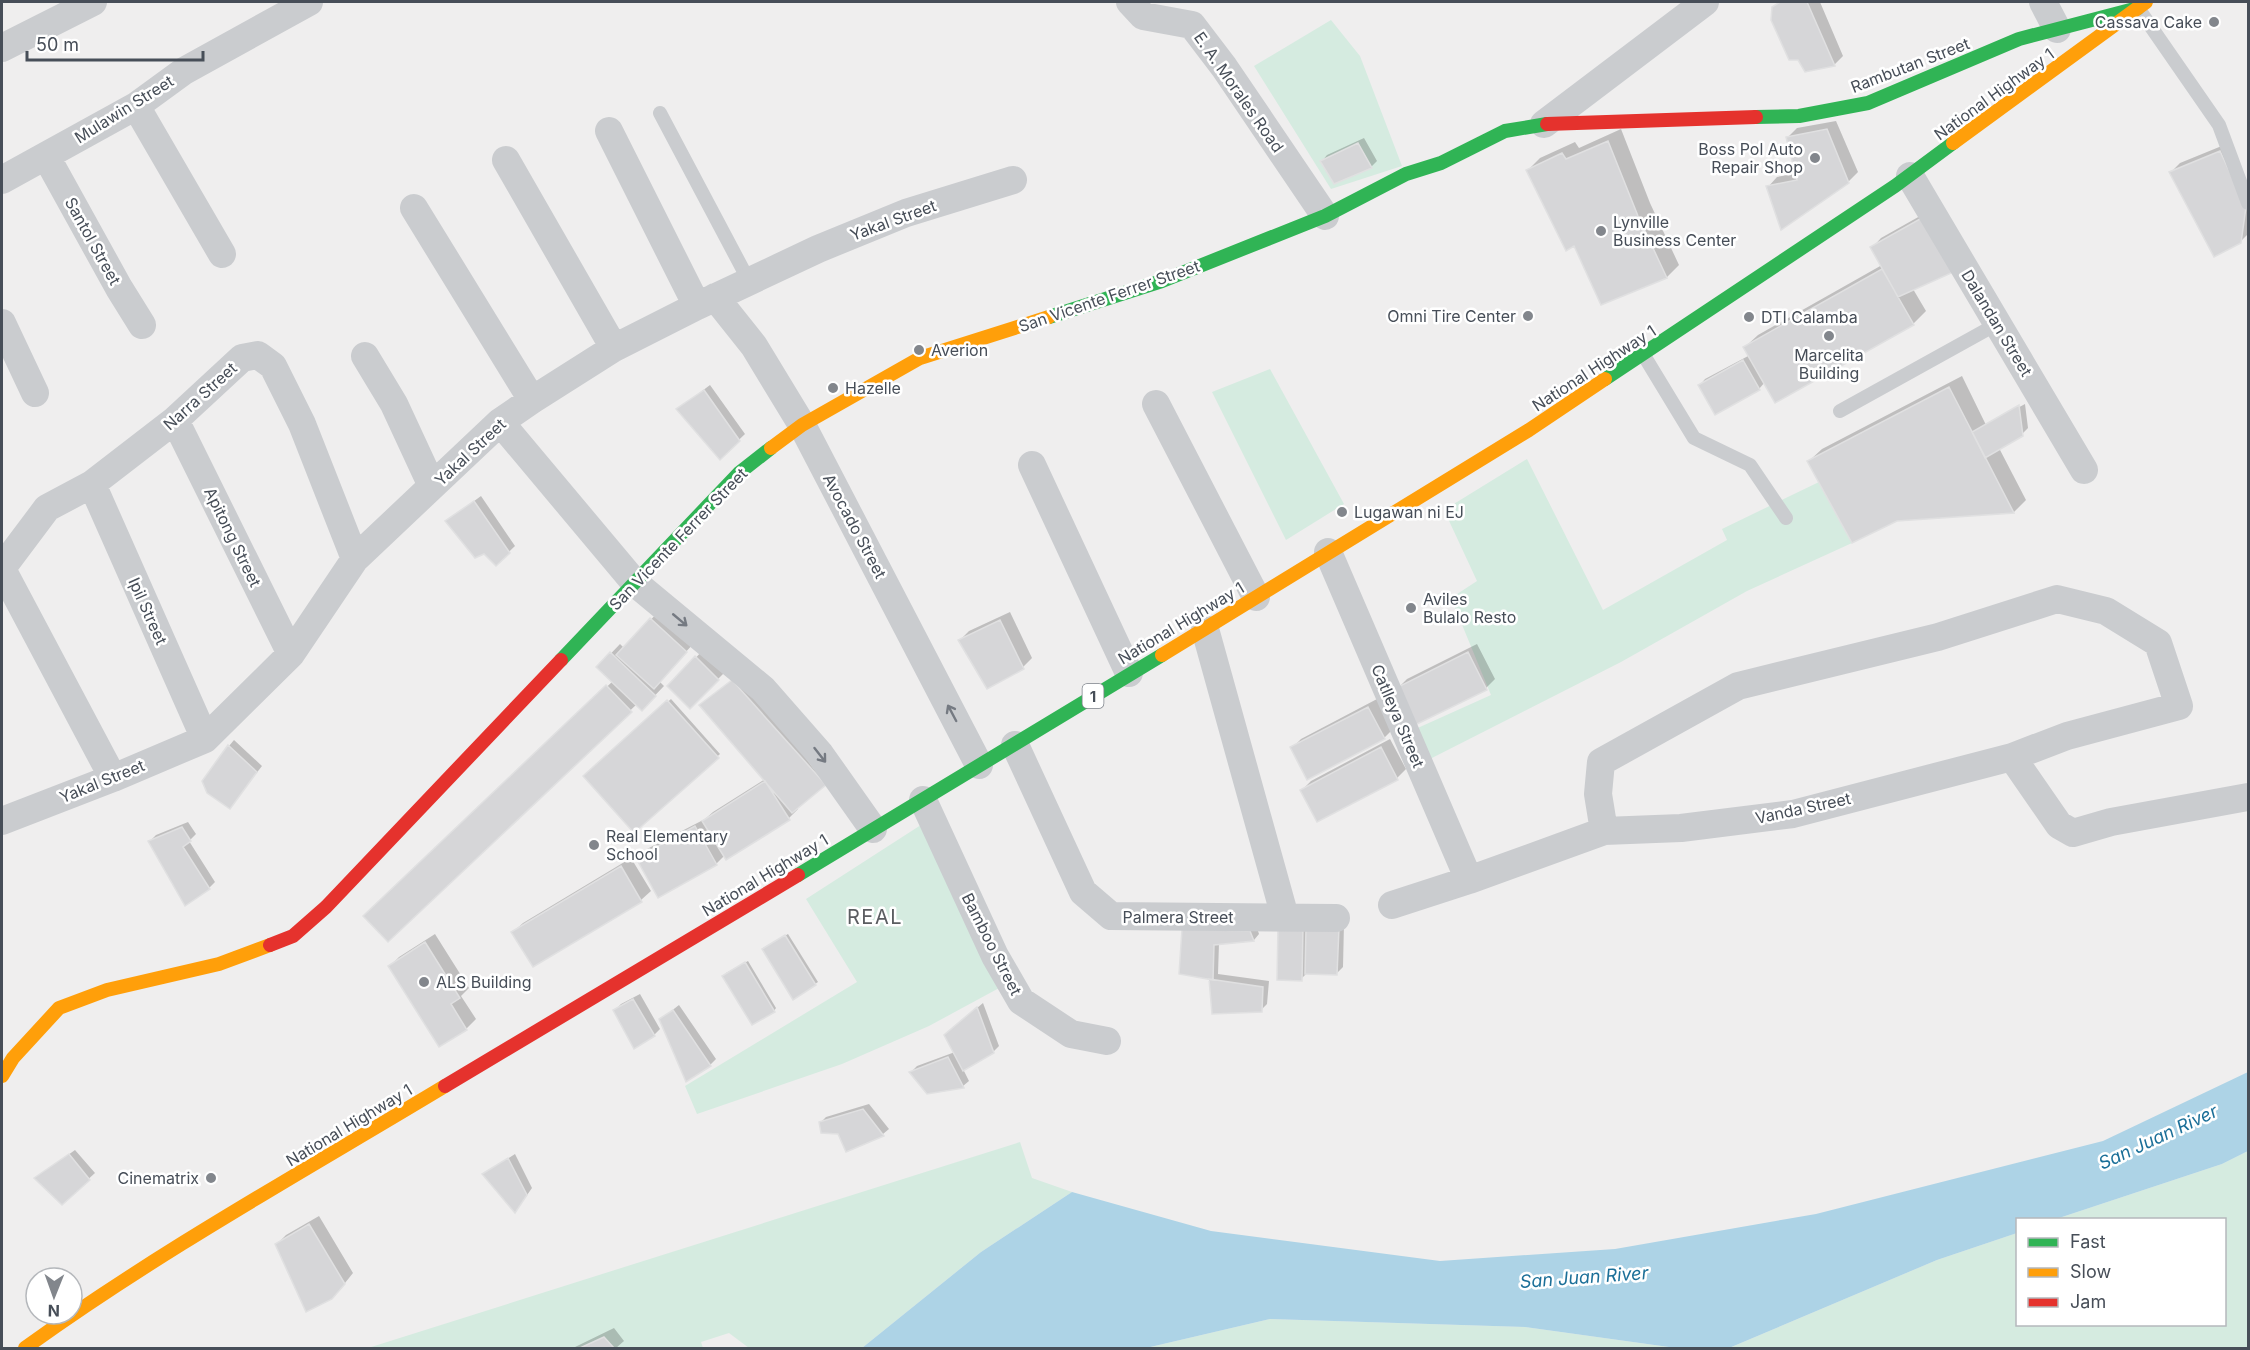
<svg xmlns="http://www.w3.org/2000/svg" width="2250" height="1350" viewBox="0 0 2250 1350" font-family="Inter,sans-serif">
  <rect width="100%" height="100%" fill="#efeeee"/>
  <!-- green -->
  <path fill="#d5ebe0" d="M 1331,20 L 1360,56 L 1402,166 L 1331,189 L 1254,66 Z
    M 1270,369 L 1344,504 L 1286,540 L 1212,392 Z
    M 1527,459 L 1603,610 L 1727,540 L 1722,529 L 1819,482 L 1852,543 L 1747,591 L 1621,662 L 1426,761 L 1411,731 L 1491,695 L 1451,598 L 1477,581 L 1444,510 Z
    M 924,823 L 1001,987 L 929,1026 L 842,1064 L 697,1114 L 685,1086 L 857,982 L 806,899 Z
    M 1020,1142 L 1032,1178 L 1072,1192 L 981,1252 L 862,1348 L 749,1348 L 729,1333 L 701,1342 L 703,1348 L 368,1348 Z
    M 2248,1151 L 2248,1348 L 1729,1348 L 1937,1260 L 2017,1233 L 2018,1324 L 2224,1324 L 2224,1220 L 2056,1219 L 2222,1164 Z
    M 1270,1319 L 1525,1327 L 1676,1348 L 1146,1348 Z"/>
  <!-- water -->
  <path fill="#add3e6" d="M 2248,1072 L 2248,1151 L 2222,1164 L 2056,1219 L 2018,1220 L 2017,1233 L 1937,1260 L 1729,1348 L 1676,1348 L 1525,1327 L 1270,1319 L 1146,1348 L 862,1348 L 981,1252 L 1072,1192 L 1211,1231 L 1440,1261 L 1615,1249 L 1816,1214 L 2103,1141 Z"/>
  <!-- shadow -->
  <path fill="#0003" d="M 1780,2 L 1820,2 L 1843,56 L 1834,65 L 1774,8 Z
    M 1836,121 L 1858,172 L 1848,182 L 1768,187 L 1777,177 L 1797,173 L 1788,137 L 1797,128 Z
    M 1621,129 L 1650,203 L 1679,265 L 1667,277 L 1575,244 L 1528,170 L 1540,158 L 1575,142 L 1579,148 Z
    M 1364,138 L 1377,161 L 1371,167 L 1335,183 L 1322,161 L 1327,155 Z
    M 2229,143 L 2248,184 L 2248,234 L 2240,242 L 2171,172 L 2180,163 Z
    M 1936,207 L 1913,289 L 1926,311 L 1913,324 L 1776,401 L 1765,382 L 1759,389 L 1700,385 L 1705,379 L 1750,355 L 1745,347 L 1758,335 L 1882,265 L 1872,248 L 1881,238 Z
    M 1962,376 L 1986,425 L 2025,404 L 2028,428 L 2022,434 L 1999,448 L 2026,500 L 2014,512 L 1897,520 L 1809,461 L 1822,449 Z
    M 710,385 L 745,434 L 720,458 L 678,409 Z
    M 481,496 L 515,546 L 496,564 L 447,521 Z
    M 660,610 L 695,642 L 659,681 L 664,686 L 642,709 L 637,704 L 388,940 L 374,907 L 613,681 L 598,667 L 620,644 L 624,648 Z
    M 1010,612 L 1032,658 L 1023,667 L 959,641 L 969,631 Z
    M 1477,644 L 1495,679 L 1486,688 L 1398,688 L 1407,679 Z
    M 705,648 L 727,670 L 690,707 L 669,686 Z
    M 742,672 L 825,784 L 797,807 L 798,809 L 789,818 L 727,858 L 725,855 L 716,864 L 638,859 L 647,849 L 705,819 L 713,812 L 765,779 L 701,705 Z
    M 671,699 L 720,754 L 635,831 L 585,776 Z
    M 1377,699 L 1393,729 L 1384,738 L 1292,748 L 1301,739 Z
    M 1390,739 L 1406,769 L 1397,778 L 1302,790 L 1311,781 Z
    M 234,740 L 262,766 L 230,807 L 229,746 Z
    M 188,822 L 196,834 L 189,841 L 215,882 L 209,888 L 150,841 L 156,835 Z
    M 631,858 L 651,891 L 641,900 L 533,965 L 513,932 L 523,923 Z
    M 1344,923 L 1343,967 L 1337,973 L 1307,973 L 1301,979 L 1280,926 Z
    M 1256,925 L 1259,934 L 1254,940 L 1219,943 L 1218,974 L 1269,981 L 1267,1004 L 1261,1010 L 1210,978 L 1184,930 Z
    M 435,934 L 469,988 L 461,996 L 476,1019 L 466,1029 L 440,1045 L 390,966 L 399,957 Z
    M 788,934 L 818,982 L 815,984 L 766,947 Z
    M 748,961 L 776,1008 L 774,1011 L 726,973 Z
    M 640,994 L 660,1029 L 654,1035 L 615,1010 L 621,1004 Z
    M 983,1003 L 999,1046 L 993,1052 L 963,1069 L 969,1081 L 963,1086 L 911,1072 L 917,1066 L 955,1052 L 952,1029 Z
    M 679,1005 L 716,1059 L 710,1065 L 661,1019 Z
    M 869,1104 L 889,1129 L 883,1134 L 847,1150 L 839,1132 L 820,1123 L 826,1117 Z
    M 75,1150 L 95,1173 L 62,1203 L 36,1178 Z
    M 515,1154 L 532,1188 L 520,1205 L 484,1174 Z
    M 319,1216 L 353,1273 L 341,1288 L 277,1244 L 286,1235 Z
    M 614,1328 L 624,1341 L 616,1348 L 573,1348 Z"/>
  <!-- building -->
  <path fill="#d6d6d8" stroke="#e0e0e1" stroke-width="1.5" d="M 1780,2 L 1807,2 L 1835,66 L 1805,72 L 1798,60 L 1789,60 L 1771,20 L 1772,7 Z
    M 1827,129 L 1849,183 L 1781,230 L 1766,186 L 1797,180 L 1786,137 Z
    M 1608,141 L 1638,216 L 1667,278 L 1601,305 L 1574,246 L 1566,251 L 1526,170 L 1562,153 L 1566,159 Z
    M 1358,143 L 1372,168 L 1334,184 L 1320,161 Z
    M 2220,151 L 2246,207 L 2241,243 L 2214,257 L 2169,172 Z
    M 1927,215 L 1958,270 L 1898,297 L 1870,247 Z
    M 1882,269 L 1914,325 L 1775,403 L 1743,347 Z
    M 1743,360 L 1760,390 L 1715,415 L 1698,385 Z
    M 1949,387 L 2014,513 L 1897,521 L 1852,543 L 1807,461 Z
    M 704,390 L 740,441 L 720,460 L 676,409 Z
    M 2019,405 L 2023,436 L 1985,458 L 1972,432 Z
    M 474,501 L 510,553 L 496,566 L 484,554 L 475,558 L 445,521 Z
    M 650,618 L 687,652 L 654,689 L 616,655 Z
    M 1000,620 L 1024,669 L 987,689 L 958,640 Z
    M 610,652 L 656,696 L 642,711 L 596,667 Z
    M 1468,652 L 1487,690 L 1415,725 L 1396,688 Z
    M 695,656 L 719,680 L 690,709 L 667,686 Z
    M 732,680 L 826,785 L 792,813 L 699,705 Z
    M 606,685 L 632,712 L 388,942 L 363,916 Z
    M 667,700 L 719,758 L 634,833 L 583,776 Z
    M 1368,707 L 1385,739 L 1307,780 L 1290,747 Z
    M 228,745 L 257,772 L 230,809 L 207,793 L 202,781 Z
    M 1381,747 L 1398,780 L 1317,822 L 1300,790 Z
    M 765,781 L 790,820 L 726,860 L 702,821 Z
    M 695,826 L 717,865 L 658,898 L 636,858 Z
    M 182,827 L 191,841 L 183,847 L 210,889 L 185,906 L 148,841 Z
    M 621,866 L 642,902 L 533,967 L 511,932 Z
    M 1278,925 L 1303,926 L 1302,981 L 1277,980 Z
    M 1306,928 L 1339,928 L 1337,975 L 1305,974 Z
    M 1182,929 L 1250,931 L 1254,941 L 1214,945 L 1213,980 L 1179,974 Z
    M 785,935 L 816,985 L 793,1000 L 762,949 Z
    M 425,942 L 460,998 L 451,1004 L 467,1030 L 439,1047 L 388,966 Z
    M 745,962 L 775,1012 L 752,1025 L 722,976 Z
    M 1209,979 L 1263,987 L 1262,1012 L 1212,1014 Z
    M 633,999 L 655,1036 L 634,1049 L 613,1010 Z
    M 977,1007 L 994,1053 L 963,1071 L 944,1035 Z
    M 673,1010 L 711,1066 L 686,1082 L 659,1019 Z
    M 948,1057 L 964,1088 L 927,1094 L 909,1072 Z
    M 863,1109 L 884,1136 L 846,1152 L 838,1134 L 821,1133 L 819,1122 Z
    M 69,1154 L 90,1180 L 62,1205 L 34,1178 Z
    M 508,1158 L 527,1195 L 515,1213 L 482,1174 Z
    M 309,1224 L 345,1284 L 332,1299 L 306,1312 L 275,1244 Z
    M 604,1337 L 614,1348 L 580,1348 Z"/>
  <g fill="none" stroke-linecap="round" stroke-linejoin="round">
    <!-- lane -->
    <path stroke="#cacccf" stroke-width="14" d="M 2138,8 L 2219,125 L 2248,203
      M 660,113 L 749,281
      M 1643,354 L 1694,438 L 1750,465 L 1786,518
      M 1840,411 L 1997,324"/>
    <!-- street -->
    <path stroke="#cacccf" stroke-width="28" d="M 1130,2 L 1143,16 L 1192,25 L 1224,67 L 1325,216
      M 2043,2 L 2057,29
      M 2,48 L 93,2
      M 136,106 L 222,254
      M 1544,124 L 1705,2
      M 609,131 L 697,306
      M 46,156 L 119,288 L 142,325
      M 506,160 L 614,348
      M 1910,176 L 2084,470
      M 2,180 L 136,106 L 184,71 L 309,2
      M 414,208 L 532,400
      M 715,297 L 754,346 L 802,425 L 979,765
      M 2,323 L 35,393
      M 365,356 L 394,404 L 432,486
      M 1156,404 L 1256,597
      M 175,420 L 291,654
      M 500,422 L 635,583 L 763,689 L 820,754 L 873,829
      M 1032,465 L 1129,673
      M 92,484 L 205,739
      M 1328,552 L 1469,880
      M 2,568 L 47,508 L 92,484 L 175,420 L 242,358 L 258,355 L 273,366 L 302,424 L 355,559
      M 2,569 L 113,778
      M 1205,629 L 1285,917
      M 1015,745 L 1083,892 L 1111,916 L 1336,918
      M 2012,757 L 2059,825 L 2073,833 L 2111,822 L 2248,797
      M 923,800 L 995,956 L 1021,1001 L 1071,1034 L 1107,1041
      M 2,821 L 113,778 L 205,739 L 291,654 L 355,559 L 500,422 L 532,400 L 614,348 L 697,306 L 818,249 L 906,213 L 1013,180
      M 1392,905 L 1469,880 L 1604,831 L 1681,828 L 1793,814 L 2012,757 L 2067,736 L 2179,706 L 2158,643 L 2106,611 L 2057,599 L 1938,637 L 1738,686 L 1601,762 L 1598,794 L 1604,831"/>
    <!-- fast -->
    <path stroke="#30b455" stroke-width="14" d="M 1756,117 L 1799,116 L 1868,103 L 2019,39 L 2138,8
      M 1049,317 L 1162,281 L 1325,216 L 1406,174 L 1441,163 L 1505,131 L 1547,124
      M 1605,379 L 1895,186 L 1953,143
      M 561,660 L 739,473 L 771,448
      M 798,875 L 1162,655"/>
    <!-- slow -->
    <path stroke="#ff9f0a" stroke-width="14" d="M 1953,143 L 2146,2
      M 771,448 L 802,425 L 920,358 L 1049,317
      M 1162,655 L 1529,430 L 1605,379
      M 2,1076 L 13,1058 L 59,1008 L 107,990 L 219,964 L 270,945
      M 25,1348 C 158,1252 304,1171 445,1086"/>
    <!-- jam -->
    <path stroke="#e5322d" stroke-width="14" d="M 1547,124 L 1756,117
      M 270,945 L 293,936 L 326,907 L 561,660
      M 445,1086 L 798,875"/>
  </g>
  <!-- one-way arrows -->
  <defs><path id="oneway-shaft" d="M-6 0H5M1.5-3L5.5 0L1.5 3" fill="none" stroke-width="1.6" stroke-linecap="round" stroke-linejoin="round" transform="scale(1.5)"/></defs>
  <g stroke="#757a82">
    <use href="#oneway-shaft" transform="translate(680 620) rotate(40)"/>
    <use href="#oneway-shaft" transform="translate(952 713) rotate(-118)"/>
    <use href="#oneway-shaft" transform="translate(820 755) rotate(52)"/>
  </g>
  <!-- markers -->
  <g fill="#82868c" stroke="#fff" stroke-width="2">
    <circle cx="2214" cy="22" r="6"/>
    <circle cx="1815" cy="158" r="6"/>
    <circle cx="1601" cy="231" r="6"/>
    <circle cx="1528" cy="316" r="6"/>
    <circle cx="1749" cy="317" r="6"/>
    <circle cx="1829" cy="336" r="6"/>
    <circle cx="919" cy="350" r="6"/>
    <circle cx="833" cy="388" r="6"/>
    <circle cx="1342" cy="512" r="6"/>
    <circle cx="1411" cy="608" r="6"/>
    <circle cx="594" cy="845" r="6"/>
    <circle cx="424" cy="982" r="6"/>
    <circle cx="211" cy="1178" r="6"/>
  </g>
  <g text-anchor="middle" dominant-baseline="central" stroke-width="5" stroke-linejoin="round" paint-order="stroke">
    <!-- shield labels -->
    <rect fill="#fff" stroke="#7e838a" stroke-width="1.5" x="1082.5" y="684" width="21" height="24" rx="4.5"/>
    <g font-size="15" font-weight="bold" fill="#474e58">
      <text x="1093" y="696">1</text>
    </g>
    <!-- poi labels -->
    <g font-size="16" fill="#474e58" stroke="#fff" text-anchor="start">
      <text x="2202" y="22" text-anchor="end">Cassava Cake</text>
      <text x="1803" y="149" text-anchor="end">Boss Pol Auto<tspan x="1803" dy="18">Repair Shop</tspan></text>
      <text x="1613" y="222">Lynville<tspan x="1613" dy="18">Business Center</tspan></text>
      <text x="1516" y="316" text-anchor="end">Omni Tire Center</text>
      <text x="1761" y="317">DTI Calamba</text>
      <text x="931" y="350">Averion</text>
      <text x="1829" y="355" text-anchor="middle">Marcelita<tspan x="1829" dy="18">Building</tspan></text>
      <text x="845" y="388">Hazelle</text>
      <text x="1354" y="512">Lugawan ni EJ</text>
      <text x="1423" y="599">Aviles<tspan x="1423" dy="18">Bulalo Resto</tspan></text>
      <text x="606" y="836">Real Elementary<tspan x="606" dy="18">School</tspan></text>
      <text x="436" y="982">ALS Building</text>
      <text x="199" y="1178" text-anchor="end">Cinematrix</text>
    </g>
    <!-- street labels -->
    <g font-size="16" fill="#474e58" stroke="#fff">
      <text transform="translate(1910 65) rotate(-21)">Rambutan Street</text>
      <text transform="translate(1239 92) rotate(55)">E. A. Morales Road</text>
      <text transform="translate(1994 94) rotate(-36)">National Highway 1</text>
      <text transform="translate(124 109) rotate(-32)">Mulawin Street</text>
      <text transform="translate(893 220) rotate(-20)">Yakal Street</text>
      <text transform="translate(93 241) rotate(61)">Santol Street</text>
      <text transform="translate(1109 296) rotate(-19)">San Vicente Ferrer Street</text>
      <text transform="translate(1997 323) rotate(59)">Dalandan Street</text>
      <text transform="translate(1594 368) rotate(-33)">National Highway 1</text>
      <text transform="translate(200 396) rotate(-42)">Narra Street</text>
      <text transform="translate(470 452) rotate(-43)">Yakal Street</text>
      <text transform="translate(855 526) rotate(62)">Avocado Street</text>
      <text transform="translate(233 537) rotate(64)">Apitong Street</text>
      <text transform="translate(678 539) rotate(-46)">San Vicente Ferrer Street</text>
      <text transform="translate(148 611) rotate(66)">Ipil Street</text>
      <text transform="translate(1181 623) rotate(-31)">National Highway 1</text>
      <text transform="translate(1398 716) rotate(67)">Catlleya Street</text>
      <text transform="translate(102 781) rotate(-22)">Yakal Street</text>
      <text transform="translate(1803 808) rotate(-12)">Vanda Street</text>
      <text transform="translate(765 875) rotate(-31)">National Highway 1</text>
      <text x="1178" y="917">Palmera Street</text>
      <text transform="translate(992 944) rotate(63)">Bamboo Street</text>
      <text transform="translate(349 1125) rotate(-31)">National Highway 1</text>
    </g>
    <!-- water labels -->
    <g font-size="18" font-style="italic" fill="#1b6f98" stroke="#fff">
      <text transform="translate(2158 1137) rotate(-25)">San Juan River</text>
      <text transform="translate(1584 1277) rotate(-4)">San Juan River</text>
    </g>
    <!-- quarter labels -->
    <g font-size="20" letter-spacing="1.5" fill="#5b5d61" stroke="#fff">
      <text x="875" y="917">REAL</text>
    </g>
  </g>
  <!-- border -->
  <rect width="2250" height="1350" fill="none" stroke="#474e58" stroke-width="6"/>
  <!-- legend -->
  <rect x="2016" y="1218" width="210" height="108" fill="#ffffff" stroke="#b5b8bc" stroke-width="1.5"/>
  <rect x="2028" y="1238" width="30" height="9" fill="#30b455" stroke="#b5b8bc" stroke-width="1.5"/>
  <text x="2070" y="1248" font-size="18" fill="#474e58">Fast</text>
  <rect x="2028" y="1268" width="30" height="9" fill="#ff9f0a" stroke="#b5b8bc" stroke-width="1.5"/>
  <text x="2070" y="1278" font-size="18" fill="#474e58">Slow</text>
  <rect x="2028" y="1298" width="30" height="9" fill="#e5322d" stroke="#b5b8bc" stroke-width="1.5"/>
  <text x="2070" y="1308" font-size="18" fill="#474e58">Jam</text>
  <!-- north arrow -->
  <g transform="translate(54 1296) rotate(181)"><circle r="28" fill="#ffffff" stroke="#b5b8bc" stroke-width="1.5"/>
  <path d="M0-4.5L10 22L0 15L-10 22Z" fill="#82868c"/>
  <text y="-9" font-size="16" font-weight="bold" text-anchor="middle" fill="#474e58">N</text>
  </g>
  <!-- scale -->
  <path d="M27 51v9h176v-9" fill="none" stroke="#474e58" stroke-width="3"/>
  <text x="36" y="51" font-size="18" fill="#474e58" stroke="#ffffff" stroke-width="4.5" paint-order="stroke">50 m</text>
</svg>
